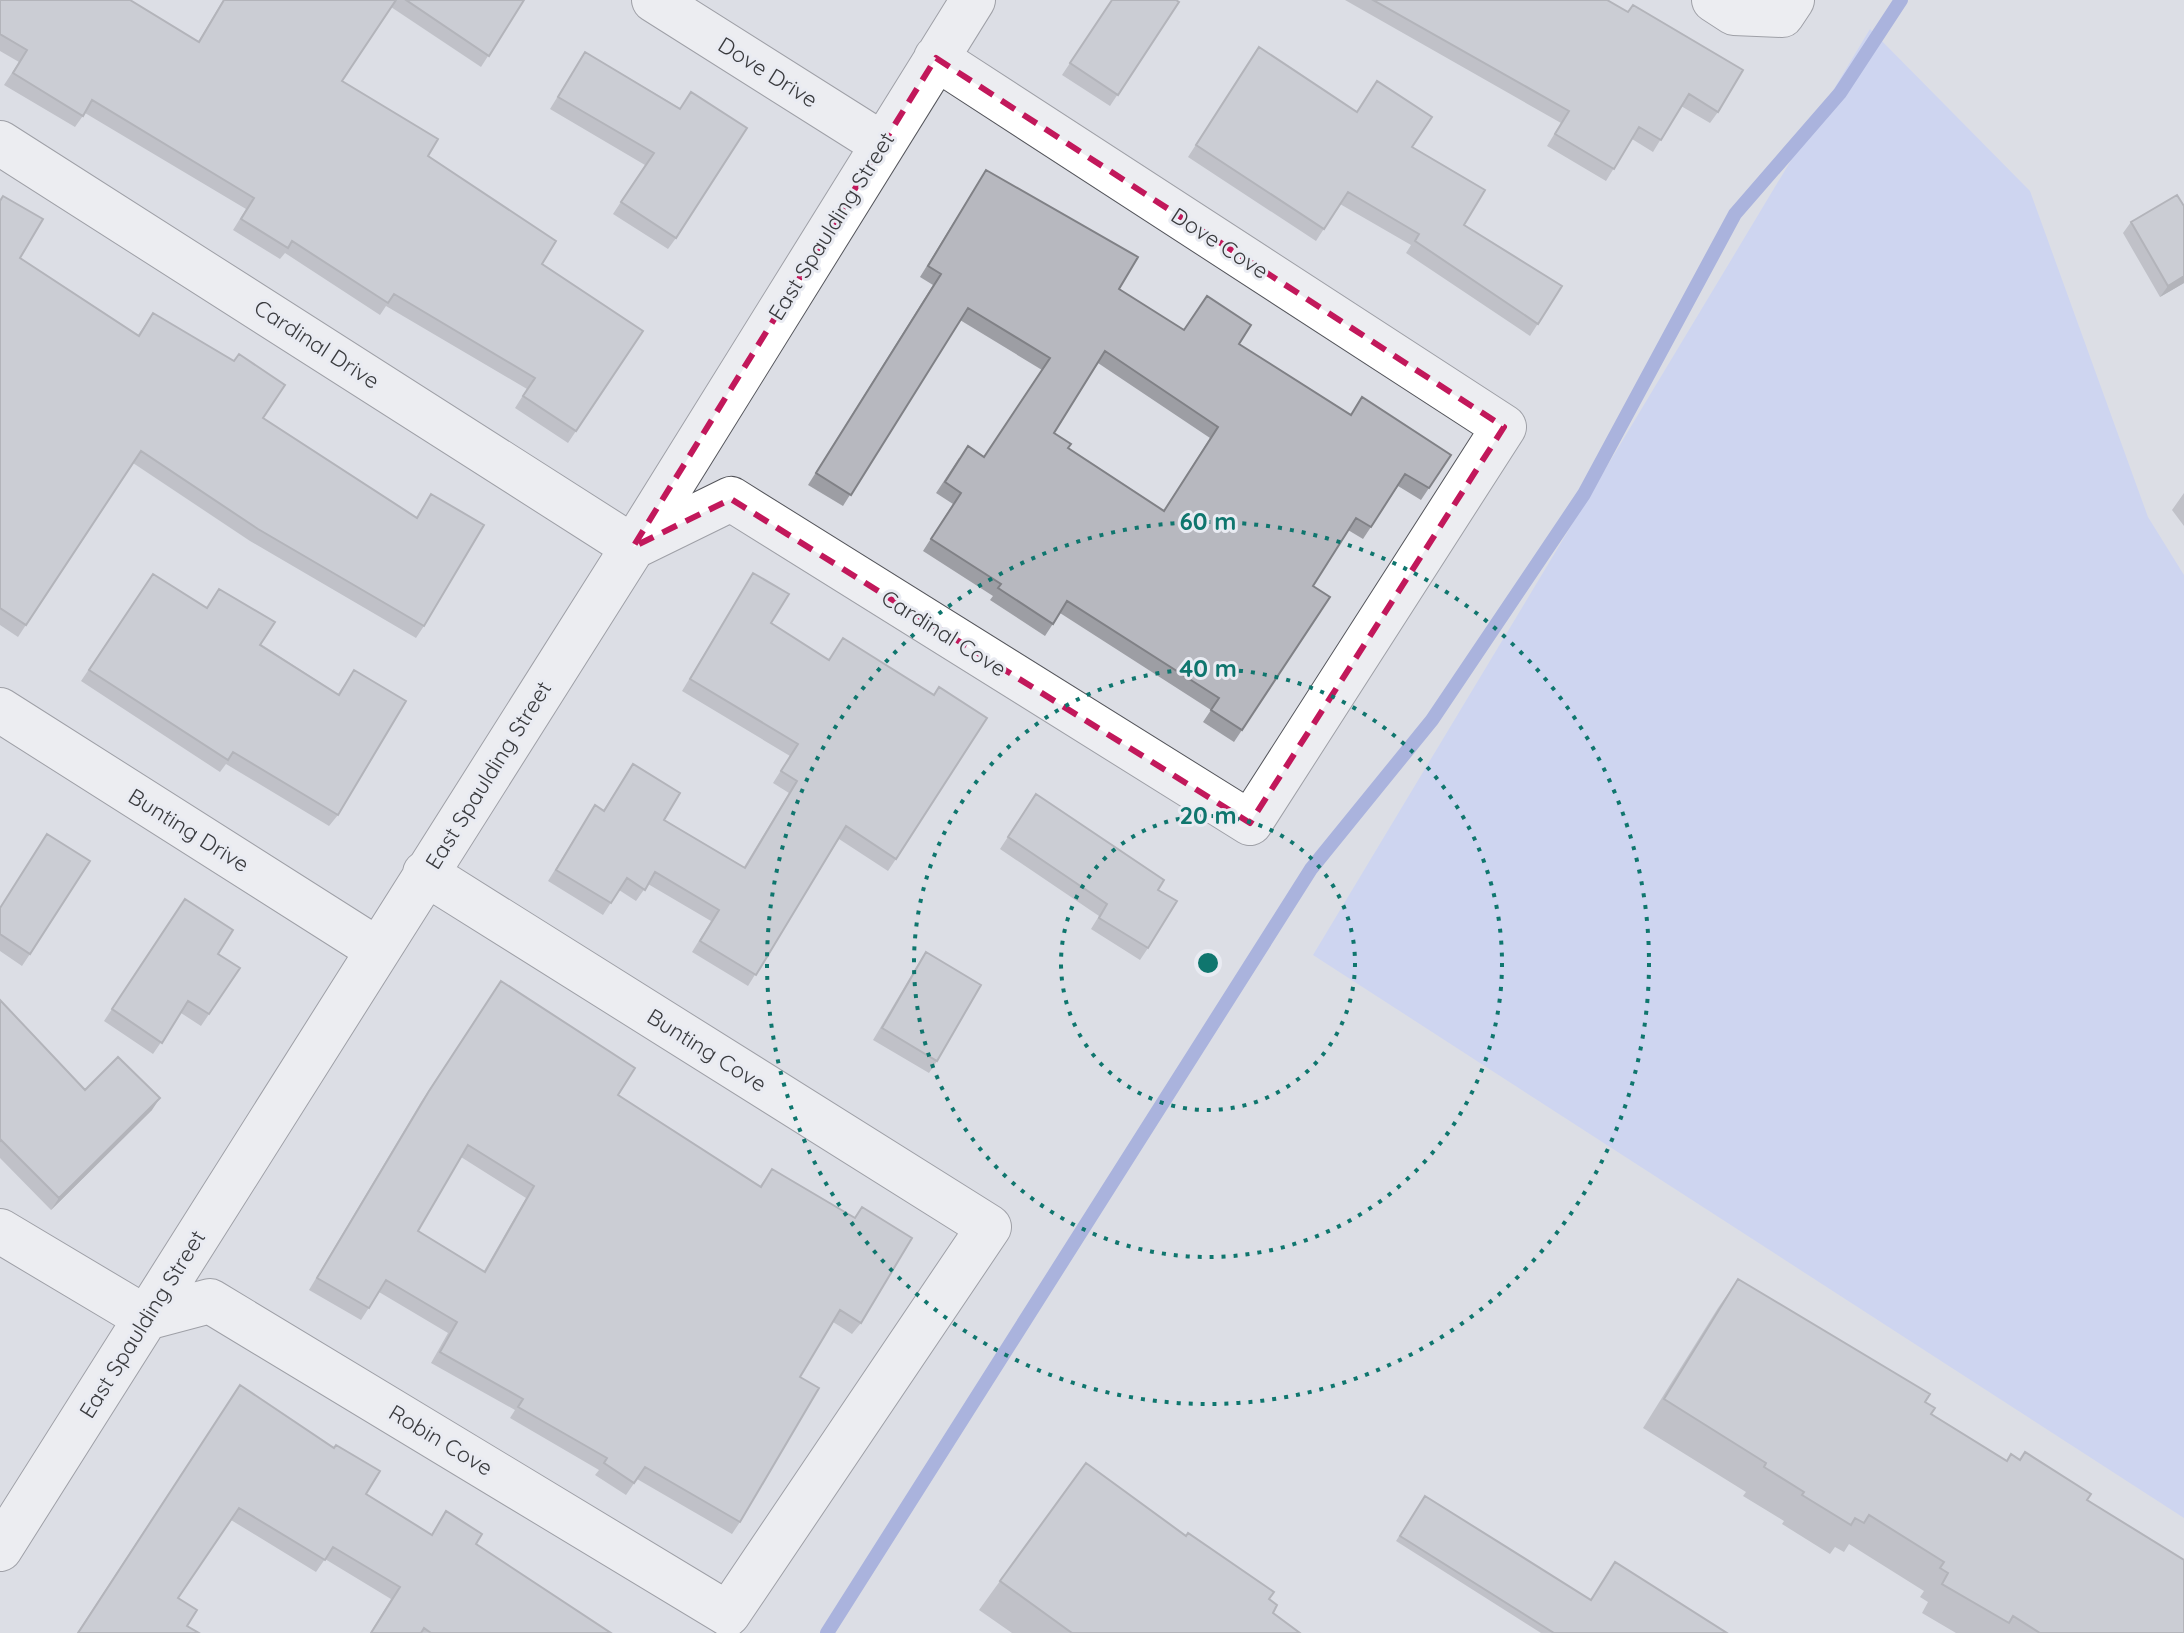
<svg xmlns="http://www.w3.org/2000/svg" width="2184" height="1633" viewBox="0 0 2184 1633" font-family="Quicksand,sans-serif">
  <rect width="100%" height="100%" fill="#dcdee5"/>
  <!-- green -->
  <path fill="#bdcafd" d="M 1870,29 L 2030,191 L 2148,517 L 2184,575 L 2184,1518 L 1313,955 Z"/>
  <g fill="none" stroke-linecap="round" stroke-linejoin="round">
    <!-- stream -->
    <path stroke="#6d7ed2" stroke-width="14" d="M 827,1633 L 1311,869 L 1432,720 L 1584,494 L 1735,214 L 1840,93 L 1901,0"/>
    <!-- street casing -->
    <g stroke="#54555b" stroke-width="46">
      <path id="street" d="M 654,0 L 882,144
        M 1714,0 L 1734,13 L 1782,15 L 1792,0
        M 0,143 L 633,547 L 731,499 L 1250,823 L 1504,427 L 936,58
        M 0,710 L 378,950
        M 0,1231 L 146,1318 L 210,1301 L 728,1614 L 989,1227 L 425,873
        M 0,1549 L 633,547 L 973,0"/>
    </g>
    <!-- street -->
    <use href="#street" stroke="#fff" stroke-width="44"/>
  </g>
  <!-- wall -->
  <path fill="#9d9ea4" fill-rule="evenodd" d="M 0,0 L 198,42 L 223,0 L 524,0 L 481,67 L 391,7 L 342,81 L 428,156 L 542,264 L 643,331 L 568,443 L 515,408 L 527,389 L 386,306 L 380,315 L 285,253 L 280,259 L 233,230 L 246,209 L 85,113 L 75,127 L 4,85 L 19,62 L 0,51 Z
    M 1112,0 L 1179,2 L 1110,106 L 1062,75 Z
    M 1345,0 L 1607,0 L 1718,112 L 1710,123 L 1681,106 L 1653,152 L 1632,139 L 1606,181 L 1547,146 L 1561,123 Z
    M 585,52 L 680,108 L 676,238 L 668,249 L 613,214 L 645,165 L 550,109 Z
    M 1251,59 L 1357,112 L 1412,147 L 1464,225 L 1562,286 L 1530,336 L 1406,253 L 1411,245 L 1340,204 L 1316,241 L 1188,157 Z
    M 986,170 L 1119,289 L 1184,330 L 1239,344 L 1350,414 L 1451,455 L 1421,500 L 1398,486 L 1363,539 L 1348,530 L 1313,586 L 1242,730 L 1234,742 L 1203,722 L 1211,710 L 1060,613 L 1045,636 L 990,600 L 993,596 L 923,551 L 953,504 L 936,493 L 959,458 L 984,457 L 1042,370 L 960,320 L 843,506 L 808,485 L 933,285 L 920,277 ZM 1098,363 L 1210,438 L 1164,511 L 1068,448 L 1054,433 Z
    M 0,200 L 20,258 L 138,335 L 153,313 L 263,418 L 416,518 L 431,494 L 424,626 L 416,638 L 250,541 L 133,463 L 18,637 L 0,625 Z
    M 2184,206 L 2184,283 L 2160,297 L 2123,233 L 2131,222 Z
    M 2184,493 L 2184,526 L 2172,510 Z
    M 753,573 L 771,623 L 896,859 L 888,871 L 839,839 L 748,986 L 692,952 L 711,921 L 648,884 L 636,901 L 619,890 L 603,915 L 548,881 L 595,805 L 603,811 L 633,764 L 664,820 L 744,867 L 789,793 L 773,783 L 790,756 L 682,691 Z
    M 153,574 L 338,694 L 354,670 L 338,815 L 329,826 L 226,764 L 220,772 L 81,681 Z
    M 1036,794 L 1158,890 L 1148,948 L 1140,960 L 1091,929 L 1099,916 L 1000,849 Z
    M 185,899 L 218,954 L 240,968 L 201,1026 L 181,1013 L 153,1054 L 104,1021 Z
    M 0,906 L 30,954 L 22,966 L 0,951 Z
    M 926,952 L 937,1061 L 929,1073 L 873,1040 L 918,964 Z
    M 501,981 L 618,1095 L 760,1186 L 772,1169 L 854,1218 L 862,1207 L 861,1323 L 852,1334 L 833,1322 L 800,1377 L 740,1522 L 732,1534 L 637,1479 L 626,1495 L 595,1475 L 599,1470 L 510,1418 L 515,1410 L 431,1363 L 448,1333 L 379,1292 L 361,1320 L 309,1290 L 421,1102 ZM 461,1157 L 526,1198 L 484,1271 L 418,1231 Z
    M 0,1000 L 85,1090 L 152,1110 L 51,1210 L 0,1158 Z
    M 1738,1279 L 1925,1402 L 1931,1414 L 2006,1461 L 2087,1500 L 2184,1633 L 1956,1633 L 1922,1613 L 1928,1602 L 1920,1597 L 1924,1591 L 1849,1544 L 1844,1552 L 1835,1547 L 1830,1554 L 1782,1524 L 1784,1521 L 1743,1496 L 1746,1492 L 1643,1428 L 1718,1308 Z
    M 232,1397 L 366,1494 L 431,1535 L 446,1511 L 476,1544 L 611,1633 L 370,1633 L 391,1599 L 325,1559 L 316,1572 L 231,1520 L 178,1598 L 187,1626 L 77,1633 Z
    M 1425,1496 L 1591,1600 L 1727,1633 L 1541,1633 L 1396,1541 Z
    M 1000,1581 L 1269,1599 L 1273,1613 L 1300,1633 L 1012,1633 L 979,1610 Z"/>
  <!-- shaded-wall -->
  <path fill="#808186" d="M 2184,276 L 2184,283 L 2160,297 L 2168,286 Z
    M 160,1098 L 152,1110 L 51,1210 L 59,1198 Z"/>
  <!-- building -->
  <path fill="#b7b8bf" stroke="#808186" stroke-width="2" fill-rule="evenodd" d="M 0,0 L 130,0 L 199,42 L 224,0 L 396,0 L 342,81 L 438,139 L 428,156 L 556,241 L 542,264 L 643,331 L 576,431 L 523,396 L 535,378 L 394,294 L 388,303 L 292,241 L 288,248 L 241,219 L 254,198 L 92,100 L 83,116 L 13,73 L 27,50 L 0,34 Z
    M 406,0 L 524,0 L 489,56 Z
    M 1112,0 L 1176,0 L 1179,2 L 1118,95 L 1070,63 Z
    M 1373,0 L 1607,0 L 1628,12 L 1633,5 L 1743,70 L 1718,112 L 1689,94 L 1661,140 L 1639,127 L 1614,169 L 1555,134 L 1569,111 Z
    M 1259,47 L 1357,112 L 1377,81 L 1432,117 L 1412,147 L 1485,190 L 1464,225 L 1562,286 L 1538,324 L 1415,241 L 1419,234 L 1348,192 L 1324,229 L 1196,145 Z
    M 585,52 L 680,109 L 691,92 L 747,128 L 676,238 L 621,202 L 654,153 L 558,97 Z
    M 986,170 L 1138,257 L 1119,289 L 1184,330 L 1207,296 L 1251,325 L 1239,344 L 1351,415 L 1362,397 L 1451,455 L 1429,488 L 1405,474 L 1371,527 L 1356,518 L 1313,586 L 1330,597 L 1242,730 L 1211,710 L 1219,698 L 1067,601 L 1053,624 L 998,588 L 1001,584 L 931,539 L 961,493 L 945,482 L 968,446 L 984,457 L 1050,358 L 968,308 L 851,495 L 816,473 L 941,274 L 928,266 ZM 1105,351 L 1218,427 L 1164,511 L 1068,448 L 1071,444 L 1054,433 Z
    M 2177,195 L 2184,206 L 2184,276 L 2168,286 L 2131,222 Z
    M 3,196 L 43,219 L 20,258 L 139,336 L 153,313 L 234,361 L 239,354 L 285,385 L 263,418 L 417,518 L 431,494 L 484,525 L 424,626 L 258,529 L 141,451 L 26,625 L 0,608 L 0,201 Z
    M 753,573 L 789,594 L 771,623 L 829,660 L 843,638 L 934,695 L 939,687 L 987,718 L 896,859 L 846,826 L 756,975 L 700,941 L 719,910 L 655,872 L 645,890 L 627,878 L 611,903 L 556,870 L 595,805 L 604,811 L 633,764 L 680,793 L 664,820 L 745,868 L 797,781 L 781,771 L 798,744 L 690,679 Z
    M 153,574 L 207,608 L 219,589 L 275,622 L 260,645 L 339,695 L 354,670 L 406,701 L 338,815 L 233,752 L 228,760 L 89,670 Z
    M 1036,794 L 1164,880 L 1158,890 L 1177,901 L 1148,948 L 1099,918 L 1107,904 L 1008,837 Z
    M 47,834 L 90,861 L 30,954 L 0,934 L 0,908 Z
    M 185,899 L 233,930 L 218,954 L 240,968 L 209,1014 L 188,1001 L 162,1043 L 112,1009 Z
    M 926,952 L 981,985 L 937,1061 L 882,1028 Z
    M 501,981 L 635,1068 L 618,1095 L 761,1187 L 772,1169 L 855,1218 L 862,1207 L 912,1238 L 861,1323 L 840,1310 L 800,1377 L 819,1388 L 740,1522 L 645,1467 L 634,1483 L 604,1463 L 607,1458 L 518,1407 L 523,1399 L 440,1352 L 457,1322 L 386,1280 L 369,1308 L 317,1278 L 429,1091 ZM 468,1145 L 534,1186 L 485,1272 L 418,1231 Z
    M 0,1000 L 85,1090 L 118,1057 L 160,1098 L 59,1198 L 1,1140 L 0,1141 Z
    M 1738,1279 L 1930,1394 L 1925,1402 L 1935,1408 L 1931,1414 L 2007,1461 L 2011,1454 L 2020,1460 L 2025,1452 L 2091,1494 L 2087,1500 L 2184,1560 L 2184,1633 L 2040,1633 L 2013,1616 L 2009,1623 L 1942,1584 L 1948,1573 L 1940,1568 L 1944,1562 L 1869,1515 L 1864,1523 L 1855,1518 L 1851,1525 L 1802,1495 L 1804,1492 L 1764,1467 L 1766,1463 L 1664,1399 Z
    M 240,1385 L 334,1448 L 336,1445 L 380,1471 L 366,1494 L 432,1535 L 446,1511 L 482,1534 L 476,1544 L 611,1633 L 431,1633 L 424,1628 L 421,1633 L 371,1633 L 400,1587 L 333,1547 L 325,1560 L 239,1508 L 178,1598 L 197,1610 L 187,1626 L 199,1633 L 78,1633 Z
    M 1086,1463 L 1186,1536 L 1188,1533 L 1274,1592 L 1269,1599 L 1277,1605 L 1273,1613 L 1300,1633 L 1072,1633 L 1000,1581 Z
    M 1425,1496 L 1591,1600 L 1615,1562 L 1727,1633 L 1554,1633 L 1400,1536 Z"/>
  <!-- marked area -->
  <path d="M0 0H2184V1633H0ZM 936,58 L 1504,427 L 1250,823 L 731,499 L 633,547 Z" fill="#dcdee5" fill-opacity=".55" fill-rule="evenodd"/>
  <path fill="none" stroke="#c2185b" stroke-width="6" stroke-dasharray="16 10" stroke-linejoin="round" d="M 936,58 L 1504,427 L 1250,823 L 731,499 L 633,547 Z"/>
  <!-- distance rings -->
  <g fill="none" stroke="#0f766e" stroke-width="4" stroke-dasharray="4 8">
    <circle cx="1208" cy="963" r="147"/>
    <circle cx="1208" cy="963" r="294"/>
    <circle cx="1208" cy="963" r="441"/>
  </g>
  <g text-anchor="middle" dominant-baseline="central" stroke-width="6" stroke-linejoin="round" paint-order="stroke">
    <!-- street labels -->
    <g font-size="22" fill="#3a3b3e" stroke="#e9ebf2">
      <text transform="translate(768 72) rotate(32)">Dove Drive</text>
      <text transform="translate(831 226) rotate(-58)">East Spaulding Street</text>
      <text transform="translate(1220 243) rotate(33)">Dove Cove</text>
      <text transform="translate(317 344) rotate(33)">Cardinal Drive</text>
      <text transform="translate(944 633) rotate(32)">Cardinal Cove</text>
      <text transform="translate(488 775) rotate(-58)">East Spaulding Street</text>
      <text transform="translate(189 830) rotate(32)">Bunting Drive</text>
      <text transform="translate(707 1050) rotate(32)">Bunting Cove</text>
      <text transform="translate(142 1324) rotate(-58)">East Spaulding Street</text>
      <text transform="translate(441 1440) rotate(31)">Robin Cove</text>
    </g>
  </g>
  <circle cx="1208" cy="963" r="12" fill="#0f766e" stroke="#e9ebf2" stroke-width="4"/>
  <g font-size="24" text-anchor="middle" font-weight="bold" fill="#0f766e" stroke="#e9ebf2" stroke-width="6" stroke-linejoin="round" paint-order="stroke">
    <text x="1208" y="530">60 m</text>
    <text x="1208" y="677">40 m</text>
    <text x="1208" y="824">20 m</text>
  </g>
</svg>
